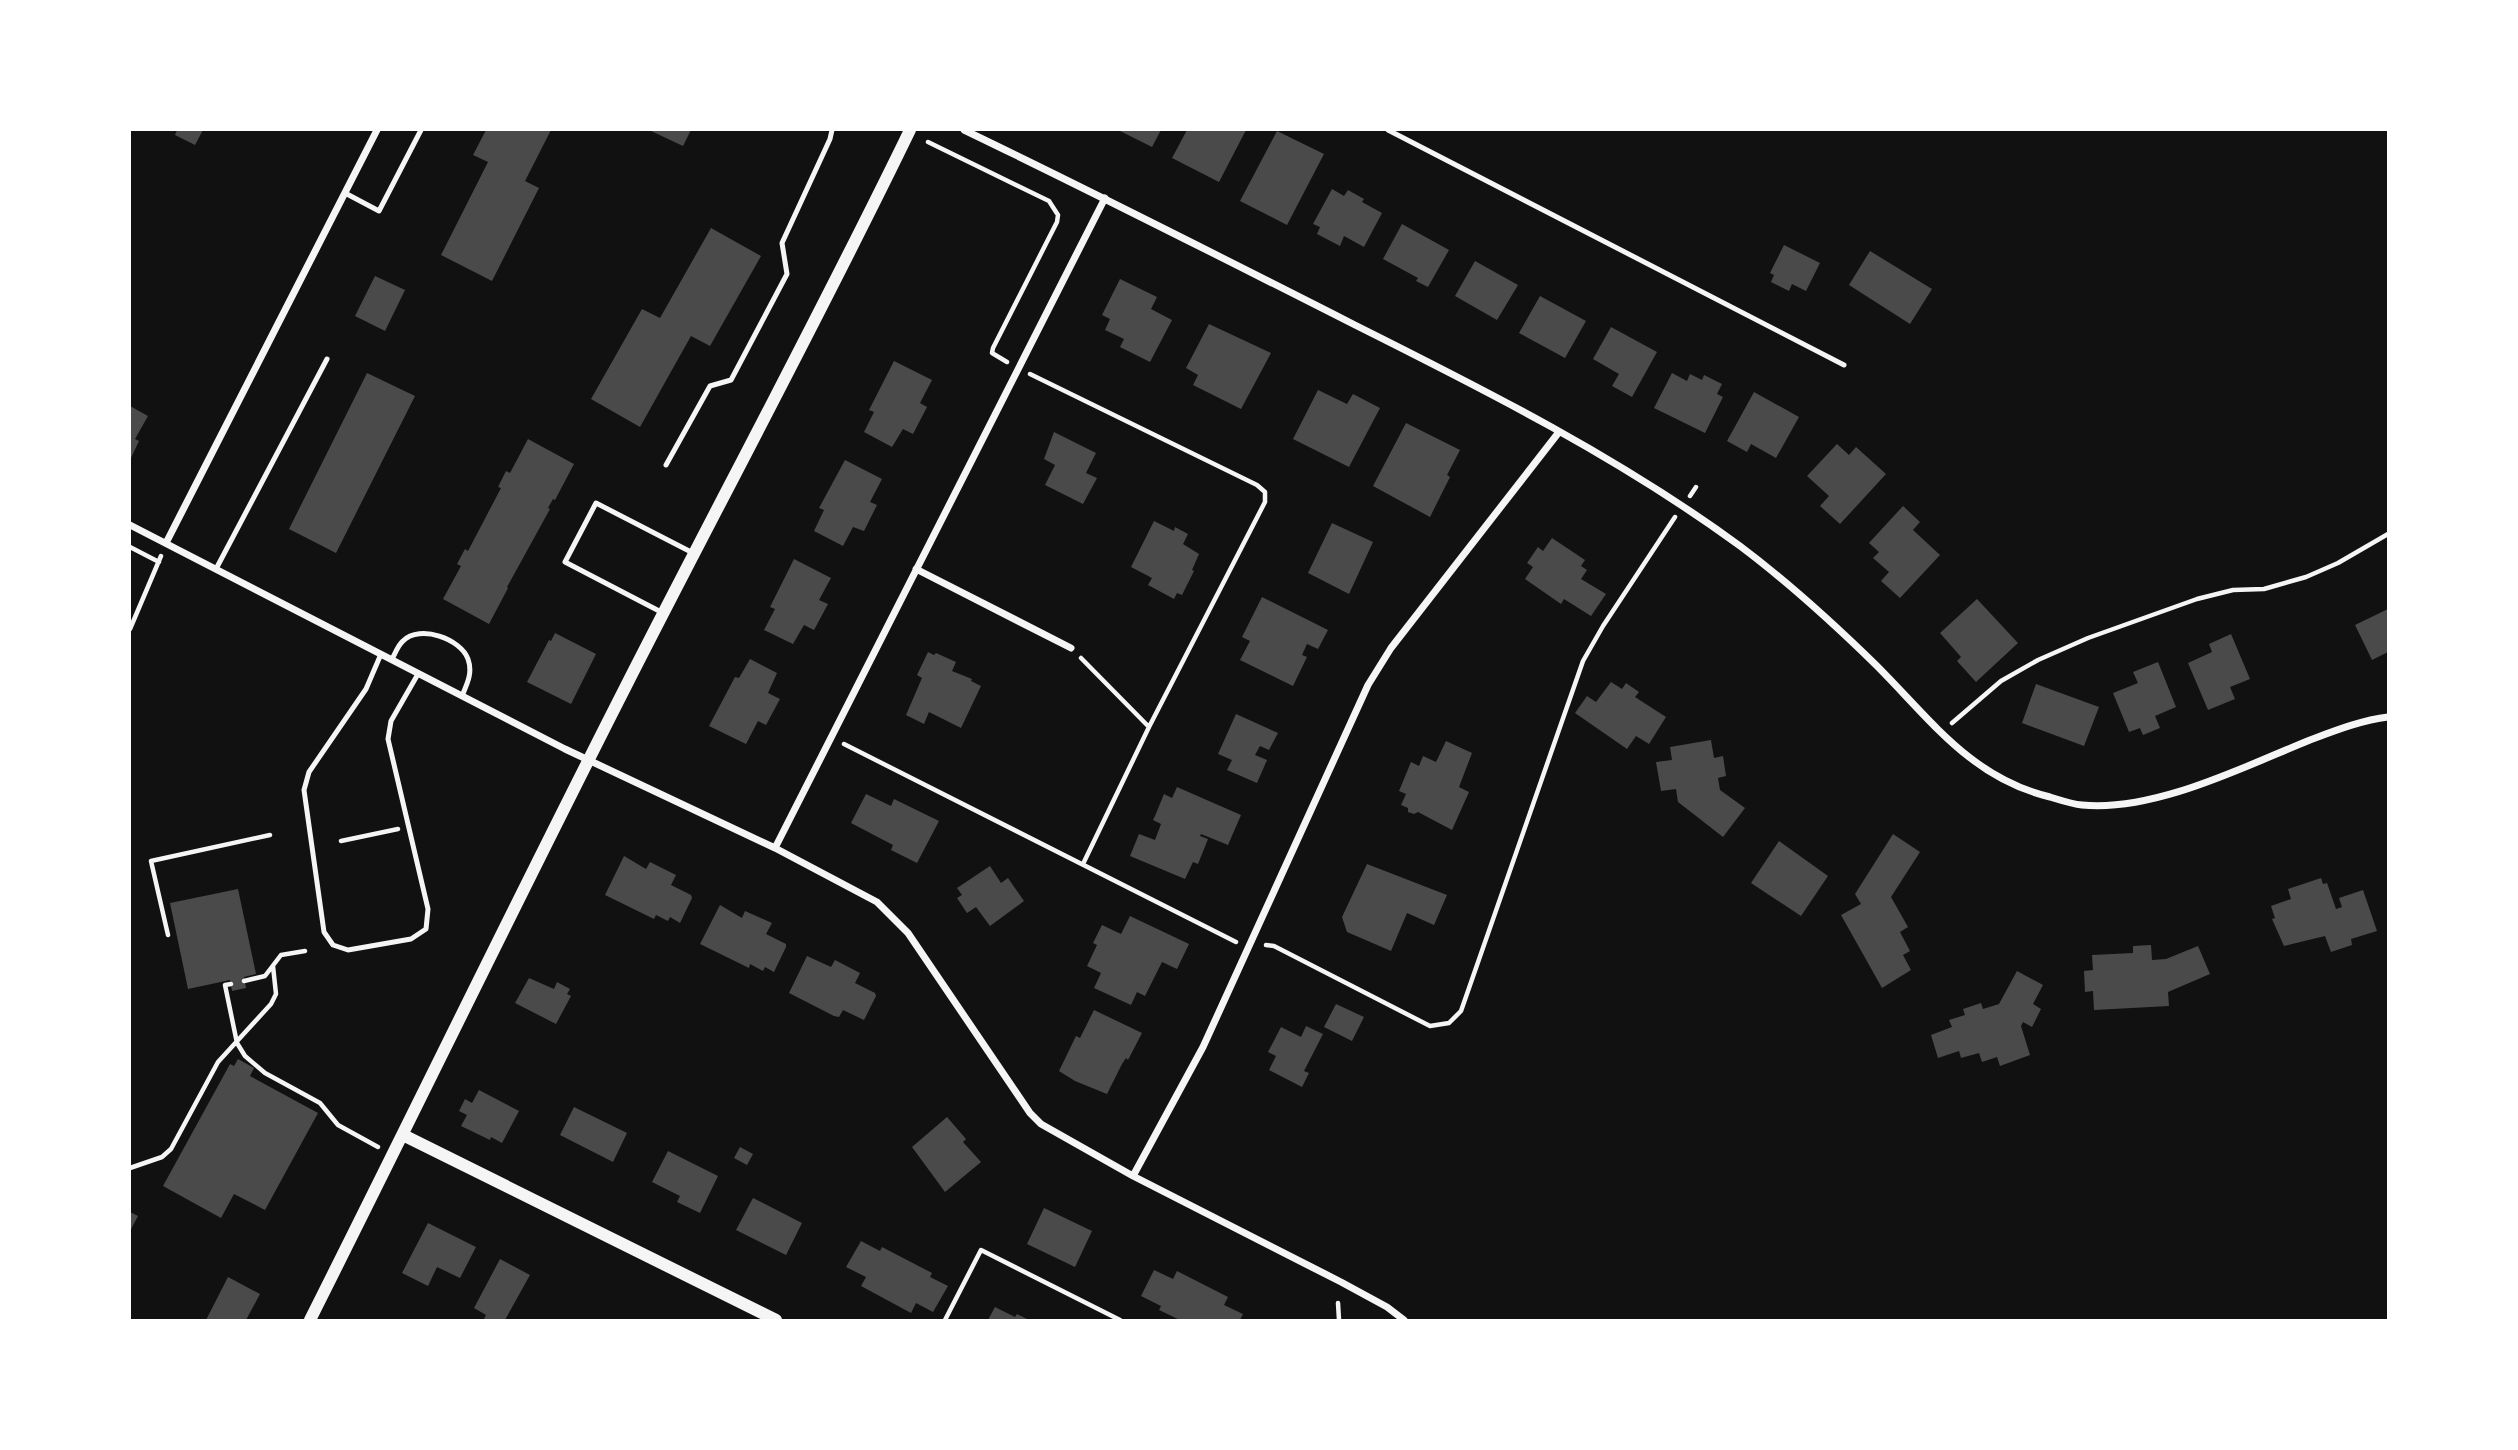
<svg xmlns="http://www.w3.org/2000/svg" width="2518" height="1450" viewBox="0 0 2518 1450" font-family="'Times New Roman',serif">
  <rect width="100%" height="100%" fill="#111"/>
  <!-- building -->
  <path fill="#4a4a4a" d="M 177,130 L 203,130 L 195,145 L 175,135 Z
    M 486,130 L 551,130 L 525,181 L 539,188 L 492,281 L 441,255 L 488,162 L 473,155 Z
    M 649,130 L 691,130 L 683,146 Z
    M 1118,130 L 1161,130 L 1152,147 Z
    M 1187,130 L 1246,130 L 1219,182 L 1172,158 Z
    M 1277,131 L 1324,154 L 1287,225 L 1240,201 Z
    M 1332,189 L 1344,196 L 1348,190 L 1364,199 L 1362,202 L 1382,213 L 1364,247 L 1344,236 L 1340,246 L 1317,234 L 1320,227 L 1313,224 Z
    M 1402,224 L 1449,250 L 1428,287 L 1416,281 L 1418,278 L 1383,259 Z
    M 711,228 L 761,256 L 710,346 L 691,336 L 640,427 L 591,399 L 642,309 L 660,318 Z
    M 1784,245 L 1820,263 L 1806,291 L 1792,284 L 1789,291 L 1771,282 L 1774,275 L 1770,273 Z
    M 1870,251 L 1932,289 L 1910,324 L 1849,285 Z
    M 1475,261 L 1518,285 L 1497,320 L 1455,296 Z
    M 375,276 L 405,290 L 385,331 L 355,316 Z
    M 1120,279 L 1157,297 L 1151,309 L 1172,320 L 1150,362 L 1120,347 L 1124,339 L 1105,330 L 1110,319 L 1102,315 Z
    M 1540,296 L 1586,321 L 1565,358 L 1519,333 Z
    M 1209,324 L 1271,353 L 1241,409 L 1193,385 L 1198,375 L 1186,368 Z
    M 1611,327 L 1657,352 L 1632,397 L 1612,386 L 1619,374 L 1593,359 Z
    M 894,361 L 932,380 L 920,403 L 927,407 L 913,434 L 903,429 L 892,447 L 864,432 L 874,412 L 869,410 Z
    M 367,373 L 415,396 L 336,553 L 289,529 Z
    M 1672,373 L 1687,381 L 1690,374 L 1702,380 L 1704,375 L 1722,384 L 1717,394 L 1723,397 L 1705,433 L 1654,408 Z
    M 1318,390 L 1347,404 L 1353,394 L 1380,408 L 1349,467 L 1293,439 Z
    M 1754,392 L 1799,417 L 1776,458 L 1751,444 L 1747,452 L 1727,441 Z
    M 130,406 L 148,416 L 135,439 L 139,441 L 130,460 Z
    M 1406,423 L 1460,450 L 1447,475 L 1450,477 L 1430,517 L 1373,486 Z
    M 1054,432 L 1096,453 L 1086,473 L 1097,478 L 1083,504 L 1045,485 L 1055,465 L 1044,459 Z
    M 528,439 L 574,464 L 555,500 L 553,499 L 548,508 L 550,509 L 507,587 L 508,588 L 489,624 L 443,599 L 461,566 L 457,564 L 465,549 L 468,551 L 501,488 L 498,487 L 506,471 L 510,473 Z
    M 1837,444 L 1849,455 L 1856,447 L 1886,474 L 1840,524 L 1820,506 L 1829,496 L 1807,476 Z
    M 845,460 L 882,479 L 870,502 L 877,505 L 864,531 L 853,527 L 843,546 L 814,531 L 824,510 L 819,508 Z
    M 1903,506 L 1920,522 L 1913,530 L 1940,555 L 1900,598 L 1881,581 L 1889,572 L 1873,558 L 1879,552 L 1869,543 Z
    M 1154,521 L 1174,531 L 1175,527 L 1188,534 L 1183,544 L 1199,554 L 1192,570 L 1194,571 L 1182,595 L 1177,593 L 1174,599 L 1148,585 L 1152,578 L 1131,567 Z
    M 1332,523 L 1373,542 L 1349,594 L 1308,573 Z
    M 1552,538 L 1585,560 L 1581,566 L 1587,570 L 1581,579 L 1606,594 L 1591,616 L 1564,599 L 1561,604 L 1525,579 L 1533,567 L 1527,563 L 1538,547 L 1543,551 Z
    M 794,559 L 831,578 L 819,600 L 828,604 L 814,630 L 804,625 L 793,644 L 764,630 L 775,609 L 770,607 Z
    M 1262,597 L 1328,630 L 1318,649 L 1307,644 L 1302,655 L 1307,657 L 1293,686 L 1240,660 L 1250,641 L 1242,637 Z
    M 1977,599 L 2018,643 L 1976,682 L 1957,661 L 1961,657 L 1940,633 Z
    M 2388,609 L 2388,652 L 2372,660 L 2355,625 Z
    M 555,633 L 596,654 L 571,704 L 527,682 L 549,640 L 551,641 Z
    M 2231,634 L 2250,679 L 2230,687 L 2235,699 L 2208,710 L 2188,663 L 2212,652 L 2209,644 Z
    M 928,652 L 934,655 L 936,653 L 956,662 L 952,671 L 972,679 L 971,681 L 981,686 L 961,728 L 929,712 L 924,724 L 906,715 L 922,678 L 917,675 Z
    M 750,659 L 777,673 L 768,693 L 780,699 L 766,725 L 758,721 L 746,744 L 709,726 L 735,677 L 739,678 Z
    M 2158,662 L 2176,707 L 2155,716 L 2160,728 L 2143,735 L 2140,728 L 2129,732 L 2113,693 L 2138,683 L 2133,672 Z
    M 1611,682 L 1622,689 L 1626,683 L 1639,692 L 1635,697 L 1666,717 L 1649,744 L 1636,736 L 1627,749 L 1575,713 L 1587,696 L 1596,702 Z
    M 2036,684 L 2099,707 L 2084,746 L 2022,723 Z
    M 1236,714 L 1278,733 L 1269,750 L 1260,746 L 1255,755 L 1267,760 L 1257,783 L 1227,770 L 1232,760 L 1218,754 Z
    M 1711,740 L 1714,758 L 1723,756 L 1726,776 L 1718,778 L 1720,790 L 1745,808 L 1723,837 L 1678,802 L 1676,789 L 1661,791 L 1656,762 L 1672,760 L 1670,747 Z
    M 1446,741 L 1472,753 L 1459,787 L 1469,792 L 1452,830 L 1418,812 L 1414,814 L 1408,812 L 1408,808 L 1401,805 L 1406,794 L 1399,791 L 1411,762 L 1419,766 L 1423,756 L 1436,762 Z
    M 1177,787 L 1241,815 L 1228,845 L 1201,834 L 1200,836 L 1208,839 L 1198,864 L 1193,862 L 1185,879 L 1130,856 L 1139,834 L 1155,840 L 1161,824 L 1153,820 L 1155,816 L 1164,794 L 1172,798 Z
    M 866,794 L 891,806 L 894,799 L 939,821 L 917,863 L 891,850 L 893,845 L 851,823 Z
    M 1893,834 L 1920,852 L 1891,897 L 1908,927 L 1900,932 L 1910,951 L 1903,955 L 1911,970 L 1882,988 L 1841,915 L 1861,904 L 1855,894 Z
    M 1779,841 L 1828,876 L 1801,916 L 1751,883 Z
    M 624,856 L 646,869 L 650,862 L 676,875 L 671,885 L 691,895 L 692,898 L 680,923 L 670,917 L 668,921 L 656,915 L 654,919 L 605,895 Z
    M 1367,864 L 1447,895 L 1434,925 L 1407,913 L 1391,951 L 1347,932 L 1342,917 Z
    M 990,866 L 1001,883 L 1008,878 L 1024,901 L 990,926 L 976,907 L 967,913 L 957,898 L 962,895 L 957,888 Z
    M 2321,878 L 2323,884 L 2327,883 L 2336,909 L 2342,907 L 2339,898 L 2363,890 L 2377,931 L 2351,939 L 2352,945 L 2331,952 L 2325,936 L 2284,946 L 2272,919 L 2275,918 L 2271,906 L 2291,899 L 2288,889 Z
    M 238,889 L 256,974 L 244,977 L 246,988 L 232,991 L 230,980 L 188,989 L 170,903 Z
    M 720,905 L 742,918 L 745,911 L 772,923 L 766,934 L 786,944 L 786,947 L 774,972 L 765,967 L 763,971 L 750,964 L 749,968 L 700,944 Z
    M 1130,916 L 1189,944 L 1177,969 L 1162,962 L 1145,996 L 1137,992 L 1131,1005 L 1094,988 L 1101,973 L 1087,966 L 1097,945 L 1093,943 L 1102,925 L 1121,934 Z
    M 2151,945 L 2152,960 L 2166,959 L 2198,946 L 2210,974 L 2168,992 L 2169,1006 L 2094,1010 L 2093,991 L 2085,992 L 2084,971 L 2093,970 L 2092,955 L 2133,953 L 2133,946 Z
    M 807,956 L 831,967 L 835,960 L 860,973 L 855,983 L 875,993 L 876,996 L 864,1020 L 843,1010 L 839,1017 L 834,1016 L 789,993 Z
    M 2017,971 L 2043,985 L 2033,1004 L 2041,1009 L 2032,1027 L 2023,1022 L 2021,1026 L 2030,1055 L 2000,1066 L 1997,1057 L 1982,1062 L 1979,1053 L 1961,1058 L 1959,1051 L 1938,1058 L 1931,1035 L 1952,1027 L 1949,1020 L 1965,1015 L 1963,1009 L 1981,1003 L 1983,1009 L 1999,1004 Z
    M 529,978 L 554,989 L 557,982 L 570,989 L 567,994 L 571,996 L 556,1024 L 515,1003 Z
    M 1336,1004 L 1364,1017 L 1352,1041 L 1324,1027 Z
    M 1094,1010 L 1142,1033 L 1128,1060 L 1126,1058 L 1122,1064 L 1107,1094 L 1075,1081 L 1059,1071 L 1076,1036 L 1080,1038 Z
    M 1306,1026 L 1323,1034 L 1304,1071 L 1309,1073 L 1302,1087 L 1269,1070 L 1276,1056 L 1268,1052 L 1281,1027 L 1301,1037 Z
    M 238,1059 L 254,1068 L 250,1076 L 318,1113 L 265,1210 L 234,1194 L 221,1218 L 163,1186 L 230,1064 L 234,1066 Z
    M 479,1090 L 519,1111 L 502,1143 L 491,1137 L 490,1140 L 461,1126 L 467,1115 L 459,1111 L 465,1099 L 472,1103 Z
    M 574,1107 L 627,1133 L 613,1162 L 560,1135 Z
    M 947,1117 L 966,1139 L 963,1142 L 981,1162 L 945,1192 L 912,1147 Z
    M 740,1147 L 753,1154 L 747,1165 L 734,1158 Z
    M 668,1151 L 718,1176 L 700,1213 L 677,1202 L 680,1196 L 652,1182 Z
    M 753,1198 L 802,1223 L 786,1255 L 736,1230 Z
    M 1044,1208 L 1092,1231 L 1075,1267 L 1027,1244 Z
    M 130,1212 L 138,1216 L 130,1231 Z
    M 428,1223 L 476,1247 L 460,1278 L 437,1267 L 428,1286 L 402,1273 Z
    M 861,1241 L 880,1251 L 882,1247 L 932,1273 L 930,1277 L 948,1286 L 933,1312 L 916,1303 L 911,1313 L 861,1286 L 866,1277 L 846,1267 Z
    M 500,1259 L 530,1275 L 505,1320 L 487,1320 L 484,1319 L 486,1315 L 474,1308 Z
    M 1154,1270 L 1173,1279 L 1177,1271 L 1228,1297 L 1224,1305 L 1243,1314 L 1240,1320 L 1180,1320 L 1159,1310 L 1161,1306 L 1141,1296 Z
    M 228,1277 L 260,1294 L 246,1320 L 206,1320 Z
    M 995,1307 L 1015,1317 L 1017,1314 L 1029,1320 L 988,1320 Z"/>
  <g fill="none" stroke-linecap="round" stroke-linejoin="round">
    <!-- path -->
    <path stroke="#f5f5f5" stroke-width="4.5" d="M 928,142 L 1049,201 L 1058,215 L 1057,222 L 993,348 L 992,353 L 1007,362
      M 1030,374 L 1257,485 L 1265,492 L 1265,502 L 1149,727 L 1083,864
      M 1690,496 L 1696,487
      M 130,547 L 159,562
      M 130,629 L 161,556
      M 1081,658 L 1149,727
      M 1952,723 L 2001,681 L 2038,660 L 2088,638 L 2197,599 L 2233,590 L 2264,589 L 2306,577 L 2338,563 L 2388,534
      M 844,744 L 1236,942
      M 341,841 L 398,829
      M 168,935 L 151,861 L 270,835
      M 1266,945 L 1274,946 L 1430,1026 L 1449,1023 L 1461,1011 L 1583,661 L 1603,626 L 1675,517
      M 244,981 L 265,976 L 281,955 L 305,951
      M 231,984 L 225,985 L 237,1043 L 245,1056 L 265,1073 L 320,1103 L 338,1125 L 378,1147
      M 130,1168 L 162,1157 L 171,1149 L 218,1062 L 271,1004 L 276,994 L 273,966
      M 1338,1303 L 1339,1320
      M 945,1320 L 981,1250 L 1120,1320"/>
    <!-- service -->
    <path stroke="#f5f5f5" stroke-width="5" d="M 1388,130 L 1844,365
      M 345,193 L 379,211 L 421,130
      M 666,465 L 710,386 L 731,380 L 787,274 L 782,243 L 830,139 L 832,130
      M 216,569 L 327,359
      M 663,613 L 565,562 L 596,503 L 693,553
      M 381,654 L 366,689 L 309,772 L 304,790 L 324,932 L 333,945 L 348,950 L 411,939 L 426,929 L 428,909 L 388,739 L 391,721 L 418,674
      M 392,659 C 395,654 398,645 403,641 C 420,624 461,639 468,659 C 473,673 467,684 462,696"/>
    <!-- minor -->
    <path stroke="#f5f5f5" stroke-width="7" d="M 964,130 C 1095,193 1225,259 1355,325 C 1487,391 1620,458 1740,546 C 1788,582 1833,623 1876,665 C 1931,720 1971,778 2050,797 C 2060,800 2071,804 2082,805 C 2155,812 2243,767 2310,740 C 2334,731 2362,720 2388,717
      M 130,525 L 565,749 L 775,848 L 877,902 L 908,933 L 1030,1113 L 1041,1124 L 1133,1176 L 1341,1282 L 1387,1307 L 1404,1320
      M 166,543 L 377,130
      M 916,569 L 1071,648
      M 775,848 L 1105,198
      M 1133,1176 L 1203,1047 L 1368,685 L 1391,648 L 1559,432"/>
    <!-- tertiary -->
    <path stroke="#f5f5f5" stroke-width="12" d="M 403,1135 L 776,1320
      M 310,1320 C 416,1109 519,896 627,684 C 721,499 820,316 910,130"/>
  </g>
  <!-- border -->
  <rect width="2518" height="1450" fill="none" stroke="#ffffff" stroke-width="262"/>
</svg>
